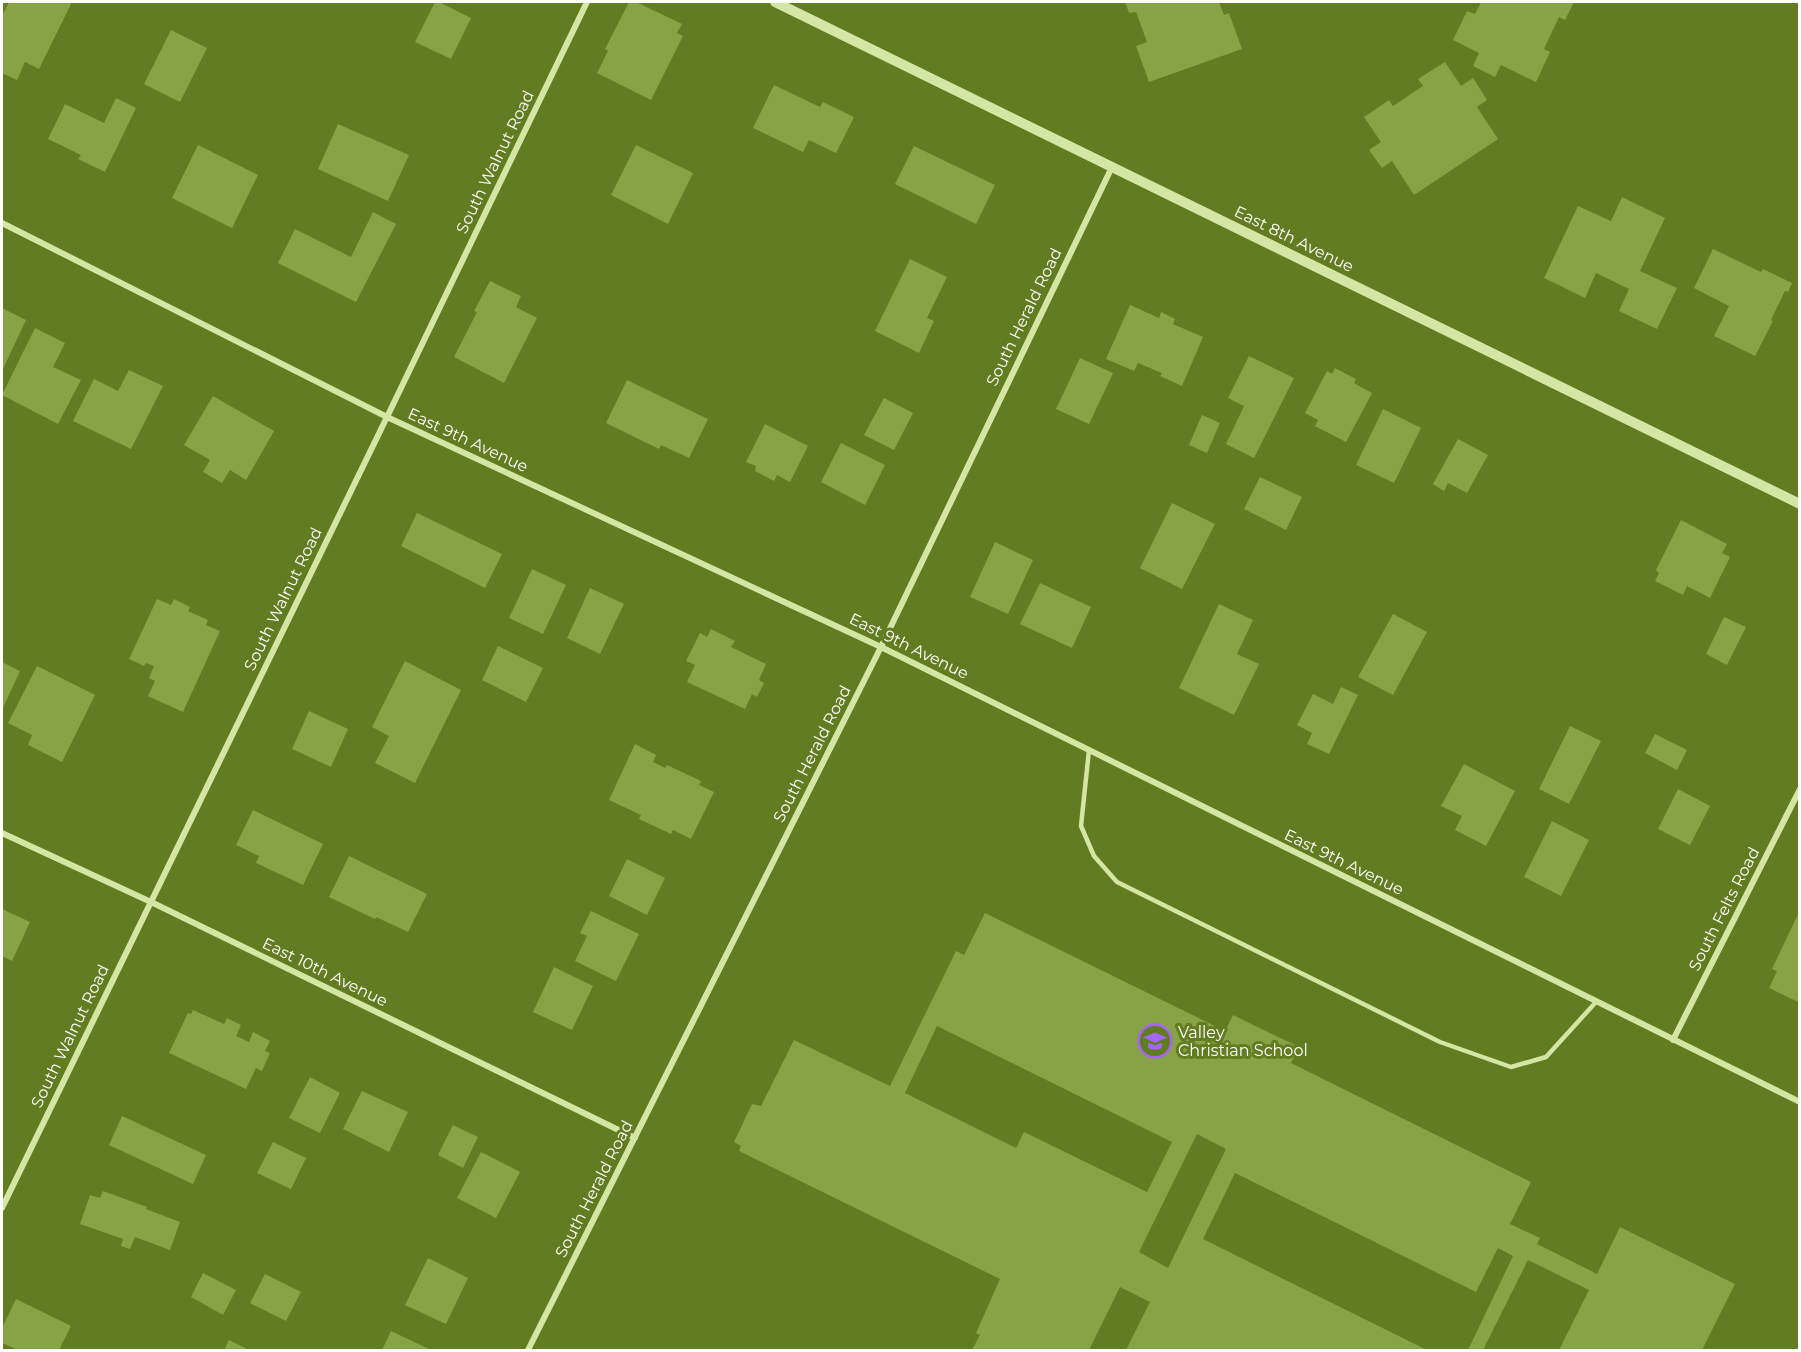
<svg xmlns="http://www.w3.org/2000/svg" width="1801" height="1352" viewBox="0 0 1801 1352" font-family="Montserrat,sans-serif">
  <rect width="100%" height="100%" fill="#617c21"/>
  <!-- building -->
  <path fill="#88a346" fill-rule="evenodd" d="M 9,2 L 72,2 L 39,69 L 25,62 L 17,80 L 2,73 L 2,16 Z
    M 435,2 L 439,2 L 471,18 L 451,59 L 415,42 Z
    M 629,2 L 636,2 L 682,24 L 677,33 L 683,36 L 651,100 L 597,73 L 608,51 L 605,49 Z
    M 1125,2 L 1219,2 L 1224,15 L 1229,13 L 1242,49 L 1149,82 L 1136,46 L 1147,42 L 1136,12 L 1129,13 Z
    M 1481,2 L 1574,2 L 1565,20 L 1559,17 L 1544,49 L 1550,52 L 1536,82 L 1501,65 L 1495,77 L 1473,66 L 1479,53 L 1453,40 L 1467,11 L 1475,14 Z
    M 171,30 L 207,48 L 180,102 L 144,84 Z
    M 1445,62 L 1461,86 L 1473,78 L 1487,100 L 1477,107 L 1498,139 L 1414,195 L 1392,161 L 1382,168 L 1369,150 L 1381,142 L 1364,117 L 1389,100 L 1393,106 L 1423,86 L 1418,79 Z
    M 774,85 L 820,107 L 823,102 L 854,117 L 836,153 L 809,140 L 803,152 L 753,128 Z
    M 116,98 L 136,108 L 105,172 L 78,159 L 81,155 L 48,139 L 65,104 L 104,123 Z
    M 338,124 L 409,155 L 388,201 L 318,169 Z
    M 198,145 L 258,175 L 232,228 L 172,198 Z
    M 636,145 L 693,173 L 668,224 L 611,195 Z
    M 914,146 L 995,185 L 976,224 L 895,184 Z
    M 1622,197 L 1665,218 L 1640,271 L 1677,288 L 1657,329 L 1619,311 L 1629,289 L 1596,273 L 1585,298 L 1544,278 L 1578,206 L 1611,221 Z
    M 373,212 L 396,224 L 356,302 L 278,263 L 295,229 L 351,257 Z
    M 1713,249 L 1761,272 L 1763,269 L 1792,283 L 1788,292 L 1785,291 L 1771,320 L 1773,321 L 1755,356 L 1714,336 L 1729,306 L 1694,288 Z
    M 910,259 L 947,277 L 927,318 L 934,321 L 919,353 L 875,331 Z
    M 490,281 L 521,296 L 516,307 L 537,318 L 504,383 L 454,357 L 477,312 L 474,311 Z
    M 1130,305 L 1159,318 L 1161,312 L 1175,319 L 1173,324 L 1203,337 L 1182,386 L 1160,376 L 1162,373 L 1138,363 L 1134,371 L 1106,359 Z
    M 2,308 L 26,320 L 2,371 Z
    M 35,328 L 65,343 L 53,367 L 81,380 L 58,424 L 2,395 Z
    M 1249,356 L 1294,378 L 1254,458 L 1226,444 L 1244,406 L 1228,398 Z
    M 1080,358 L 1113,373 L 1089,424 L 1056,409 Z
    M 1335,368 L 1356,379 L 1354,383 L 1372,393 L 1346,442 L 1315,426 L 1318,420 L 1305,413 L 1327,371 L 1332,374 Z
    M 129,370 L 163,386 L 131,449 L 73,421 L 94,379 L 118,391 Z
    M 627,380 L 708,419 L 689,458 L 661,445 L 659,449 L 606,423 Z
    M 213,396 L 274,431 L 246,480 L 230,470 L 222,483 L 203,472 L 210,460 L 184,445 Z
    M 884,398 L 913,413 L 894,450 L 864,435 Z
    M 1383,409 L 1421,428 L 1394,483 L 1356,465 Z
    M 1202,415 L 1220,423 L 1207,453 L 1189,445 Z
    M 765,424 L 808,446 L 790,482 L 777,475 L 774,481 L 755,471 L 756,466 L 746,462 Z
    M 1458,439 L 1488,455 L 1467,493 L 1448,483 L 1444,491 L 1433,484 Z
    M 841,443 L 885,465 L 865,505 L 821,482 Z
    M 1260,477 L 1302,497 L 1286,530 L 1244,509 Z
    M 1172,503 L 1215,524 L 1182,589 L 1140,568 Z
    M 417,513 L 502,554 L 485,588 L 401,546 Z
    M 1681,520 L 1727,544 L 1722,553 L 1730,557 L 1710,598 L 1687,586 L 1683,595 L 1655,581 L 1659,573 L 1656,570 Z
    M 995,542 L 1033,560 L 1008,614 L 970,597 Z
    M 532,569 L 566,585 L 543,634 L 509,618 Z
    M 1040,583 L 1091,607 L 1072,648 L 1020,624 Z
    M 590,588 L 624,604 L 600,654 L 567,638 Z
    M 157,599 L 171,605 L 174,599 L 190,607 L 188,611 L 208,620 L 206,625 L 220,631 L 183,712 L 148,696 L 155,681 L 149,678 L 154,666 L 146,663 L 144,666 L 129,659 Z
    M 1219,604 L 1253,620 L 1237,654 L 1259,664 L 1234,715 L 1179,688 Z
    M 1393,614 L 1427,632 L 1393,695 L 1358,677 Z
    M 1724,617 L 1746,627 L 1727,665 L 1706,654 Z
    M 711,629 L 735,641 L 731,647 L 766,664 L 759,680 L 764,683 L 757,697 L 752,694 L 745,709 L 687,682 L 695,665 L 686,661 L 700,633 L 707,637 Z
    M 498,646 L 543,668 L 526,702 L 482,680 Z
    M 405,661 L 461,690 L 415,783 L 375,763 L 389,736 L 372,727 Z
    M 2,662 L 20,671 L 2,710 Z
    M 37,666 L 95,695 L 62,762 L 28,745 L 32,735 L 8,723 Z
    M 1341,687 L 1358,695 L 1329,754 L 1307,744 L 1312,733 L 1297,725 L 1313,694 L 1333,704 Z
    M 309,711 L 348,729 L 331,767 L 292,749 Z
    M 1570,726 L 1601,741 L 1569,804 L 1539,789 Z
    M 1655,734 L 1687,750 L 1677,770 L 1645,753 Z
    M 635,744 L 656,755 L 653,762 L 665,768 L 667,765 L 701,781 L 699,785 L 714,792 L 691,839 L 673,830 L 671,834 L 639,819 L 641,815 L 609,800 Z
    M 1464,764 L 1515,791 L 1486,846 L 1455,830 L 1462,816 L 1441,806 Z
    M 1678,789 L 1710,806 L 1690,845 L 1658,829 Z
    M 253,810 L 323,844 L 303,885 L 256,863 L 259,856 L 236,845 Z
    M 1552,821 L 1589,840 L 1561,896 L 1524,877 Z
    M 349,856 L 427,894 L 408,932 L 376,917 L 375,919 L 329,897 Z
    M 627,859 L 665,878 L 647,915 L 609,896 Z
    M 2,909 L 30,922 L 12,961 L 2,956 Z
    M 1800,910 L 1800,1003 L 1769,988 L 1777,971 L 1772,969 Z
    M 591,911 L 639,934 L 616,981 L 575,961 L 587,936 L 580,933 Z
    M 985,913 L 1225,1031 L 1233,1015 L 1299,1047 L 1291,1063 L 1531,1182 L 1510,1224 L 1540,1238 L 1537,1244 L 1597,1274 L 1620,1227 L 1735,1284 L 1702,1350 L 1559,1350 L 1589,1290 L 1528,1260 L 1483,1350 L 1468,1350 L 1513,1256 L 1498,1248 L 1476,1292 L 1235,1173 L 1203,1239 L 1427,1350 L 1126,1350 L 1150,1302 L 1120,1287 L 1089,1350 L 972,1350 L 980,1335 L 976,1333 L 1000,1279 L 739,1151 L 741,1146 L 734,1142 L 752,1104 L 761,1106 L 794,1040 L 890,1086 L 956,951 L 964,955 ZM 937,1026 L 1172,1142 L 1147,1192 L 1024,1132 L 1016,1148 L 905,1093 ZM 1197,1134 L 1226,1149 L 1168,1268 L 1139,1252 Z
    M 554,967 L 593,986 L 572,1030 L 533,1012 Z
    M 193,1010 L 224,1024 L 227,1018 L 241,1025 L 236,1036 L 249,1042 L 253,1032 L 270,1041 L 265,1051 L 270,1053 L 262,1071 L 256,1068 L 246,1089 L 169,1053 L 188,1013 L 191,1014 Z
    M 310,1077 L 340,1093 L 320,1133 L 289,1118 Z
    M 362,1091 L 408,1112 L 389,1152 L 343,1129 Z
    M 122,1116 L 206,1155 L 193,1184 L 109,1145 Z
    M 453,1125 L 478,1137 L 463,1168 L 438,1155 Z
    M 273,1142 L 306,1158 L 291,1189 L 257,1173 Z
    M 481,1152 L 520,1172 L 496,1218 L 457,1198 Z
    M 103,1191 L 147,1207 L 146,1209 L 180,1222 L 170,1250 L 135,1237 L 130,1249 L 121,1246 L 123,1239 L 80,1224 L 90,1195 L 100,1198 Z
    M 428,1258 L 468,1278 L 446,1324 L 405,1305 Z
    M 203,1273 L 236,1290 L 223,1315 L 191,1297 Z
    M 265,1274 L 301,1292 L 286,1321 L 250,1303 Z
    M 16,1299 L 71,1326 L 59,1350 L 18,1350 L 2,1343 L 2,1328 Z
    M 391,1331 L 431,1350 L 382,1350 Z
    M 229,1340 L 249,1350 L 224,1350 Z"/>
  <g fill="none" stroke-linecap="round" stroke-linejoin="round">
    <!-- service -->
    <path stroke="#d3e6a4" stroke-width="4.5" d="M 1089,750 L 1081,826 L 1094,856 L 1117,882 L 1440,1042 L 1511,1067 L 1546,1057 L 1596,1002"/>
    <!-- minor -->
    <path stroke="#d3e6a4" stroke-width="6" d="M 2,223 L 387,417 L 881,647 L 1800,1102
      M 2,833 L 151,902 L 635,1138
      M 1673,1040 L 1800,789
      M 2,1208 L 387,417 L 587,2
      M 528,1350 L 881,647 L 1112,167"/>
    <!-- tertiary -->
    <path stroke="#d3e6a4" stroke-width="10" d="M 775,2 L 1800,504"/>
  </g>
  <!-- icons -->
  <defs>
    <g id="school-ring" transform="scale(1.725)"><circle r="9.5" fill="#617c21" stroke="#a566f2" stroke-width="1.5"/><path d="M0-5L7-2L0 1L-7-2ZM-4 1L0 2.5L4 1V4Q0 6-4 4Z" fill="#a566f2"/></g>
  </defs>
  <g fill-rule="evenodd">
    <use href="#school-ring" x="1155" y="1041"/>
  </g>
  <g text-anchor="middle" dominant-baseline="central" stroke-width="6" stroke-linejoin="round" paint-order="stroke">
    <!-- street labels -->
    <g font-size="16" fill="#fff" stroke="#617c21">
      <text transform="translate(495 162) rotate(-64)">South Walnut Road</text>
      <text transform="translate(1294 239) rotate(26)">East 8th Avenue</text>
      <text transform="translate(1024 317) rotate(-64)">South Herald Road</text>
      <text transform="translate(468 440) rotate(25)">East 9th Avenue</text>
      <text transform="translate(283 599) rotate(-64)">South Walnut Road</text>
      <text transform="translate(909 646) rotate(26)">East 9th Avenue</text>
      <text transform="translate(812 754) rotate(-63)">South Herald Road</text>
      <text transform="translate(1344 862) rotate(26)">East 9th Avenue</text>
      <text transform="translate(1724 909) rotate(-63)">South Felts Road</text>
      <text transform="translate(325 972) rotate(26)">East 10th Avenue</text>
      <text transform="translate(70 1036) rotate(-64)">South Walnut Road</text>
      <text transform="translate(594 1189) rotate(-63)">South Herald Road</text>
    </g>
    <!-- poi labels -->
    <g font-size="16" fill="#fff" stroke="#617c21" text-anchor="start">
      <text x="1178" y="1032">Valley<tspan x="1178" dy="18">Christian School</tspan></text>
    </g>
  </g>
  <!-- border -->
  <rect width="1801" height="1352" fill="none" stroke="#ffffff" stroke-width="6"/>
</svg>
